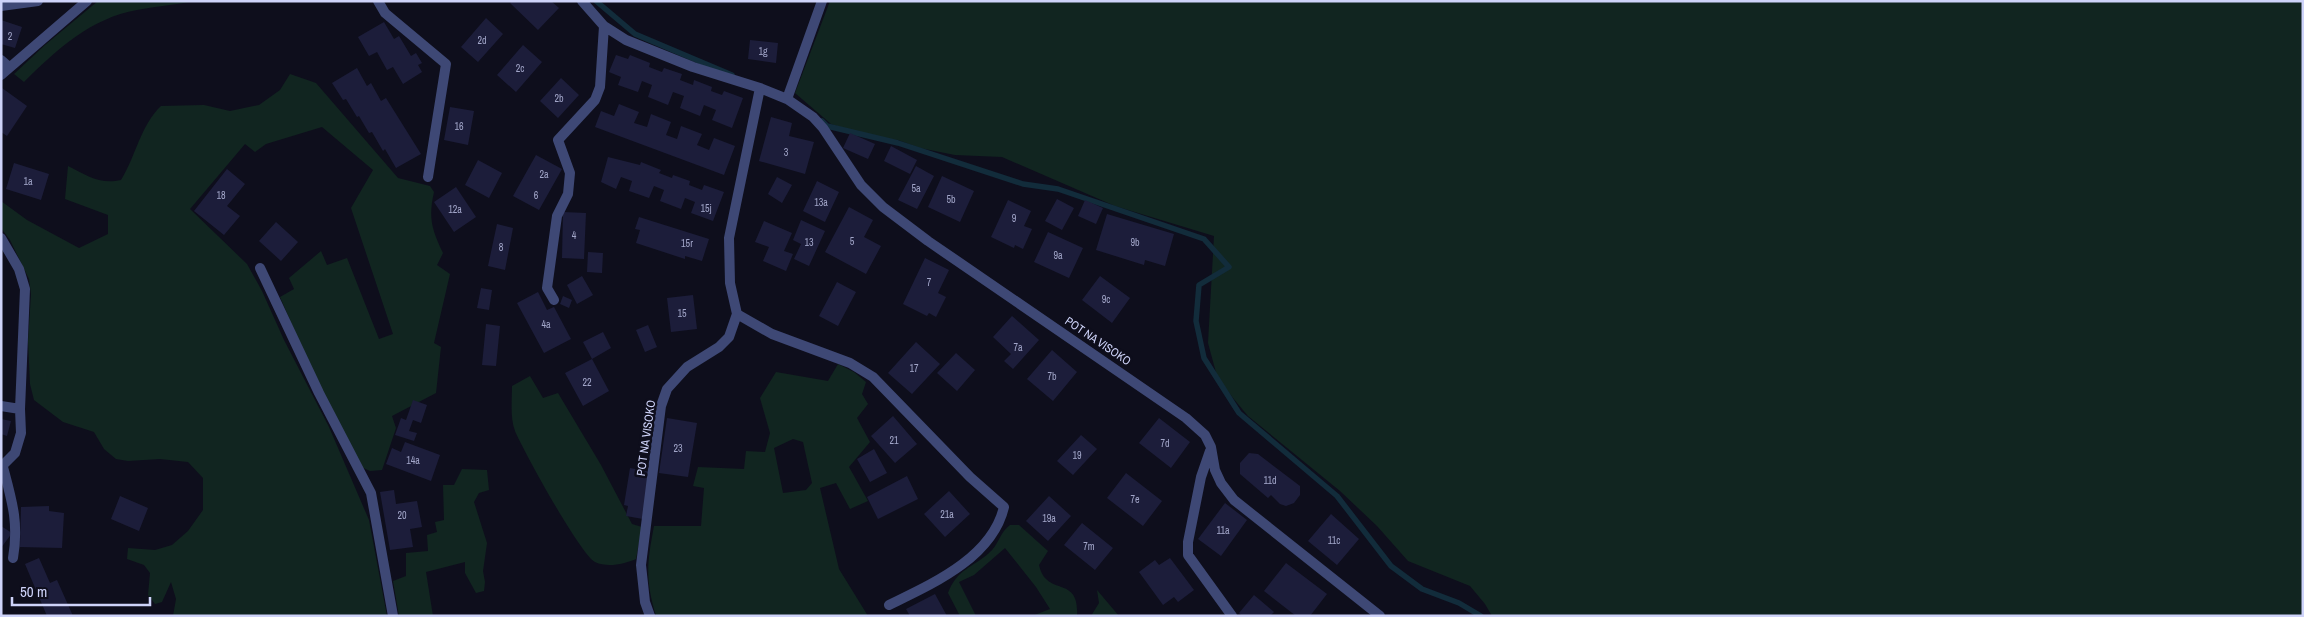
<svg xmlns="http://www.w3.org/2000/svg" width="2304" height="617" viewBox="0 0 2304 617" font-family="'Archivo Narrow',sans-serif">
  <rect width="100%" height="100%" fill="#0e0e1c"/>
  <!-- green -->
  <path fill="#112520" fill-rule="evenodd" d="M 98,1 L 195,1 C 176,5 156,6 137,10 C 91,18 56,50 24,82 L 14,74 L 45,45 Z
    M 830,1 L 2303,1 L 2303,616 L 1492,616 L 1485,604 L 1470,586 L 1408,561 L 1377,526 L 1340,491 L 1248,416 L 1233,398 L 1217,376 L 1208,343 L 1214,236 L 1115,206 L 1002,157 L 955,155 L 920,148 L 898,140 L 877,139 L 831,124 L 795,93 Z
    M 290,74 L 316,83 L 398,178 L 430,186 L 434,192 C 428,218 432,230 443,253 L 437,265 L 450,274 L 434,343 L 441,347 L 436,393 L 392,416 L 396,428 L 382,470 L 370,471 L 359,466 L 309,364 L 280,297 L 294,289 L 289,278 L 321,251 L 327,265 L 347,258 L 379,339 L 393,334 L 351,208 L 373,170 L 322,127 L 266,144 L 255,152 L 245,144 L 190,209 L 247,264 L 262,291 L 284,340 L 329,427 L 369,520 L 387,616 L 173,616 L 176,599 L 171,582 L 162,602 L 155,604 L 148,595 L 150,573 L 144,565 L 127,559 L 128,548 L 155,550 L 172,545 L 188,531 L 203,510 L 203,478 L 188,462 L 160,459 L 128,461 L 116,459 L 104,449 L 94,432 L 63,422 L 34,400 L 30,384 L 28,341 L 31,294 L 29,279 L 10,240 L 1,228 L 1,201 L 27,220 L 79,248 L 108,234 L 108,215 L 65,199 L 68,166 C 86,175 100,185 121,180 C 136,156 140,126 161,106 L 204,105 L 230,111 L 259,105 L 280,90 Z
    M 838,364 L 854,372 L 866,382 L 862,394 L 868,404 L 857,418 L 870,442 L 849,467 L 868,501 L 850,509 L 836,483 L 820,488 L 839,569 L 868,616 L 656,616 C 645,579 647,563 654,526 L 701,526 L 704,488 L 693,486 L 698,467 L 744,469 L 746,451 L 765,452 L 770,433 L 760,398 L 776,372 L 828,381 ZM 793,439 L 803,442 L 812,483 L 806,490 L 783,493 L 774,448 Z
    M 530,376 L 543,398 L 558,393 L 601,465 L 632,524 L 642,527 L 636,559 C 624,564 608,568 595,562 C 580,554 524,452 515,431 C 510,418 512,400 512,386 Z
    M 462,469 L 487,470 L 489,490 L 479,493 L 474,502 L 487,543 L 483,571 L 485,582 L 484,591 L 476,593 L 465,573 L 465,562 L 426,572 L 433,616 L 399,616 L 393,581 L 406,576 L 406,553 L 428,551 L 427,535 L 437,532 L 435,522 L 444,520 L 443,485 L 454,485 Z
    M 1010,525 L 1019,525 L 1048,551 L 1039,565 C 1046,598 1080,574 1077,616 L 1032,616 L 1050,609 L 1036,587 L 1005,548 L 974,575 L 959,582 L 976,616 L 960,616 L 948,593 C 957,569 972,568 989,553 C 998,546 1000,532 1010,525 Z
    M 1097,590 L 1119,616 L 1091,616 L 1099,603 Z"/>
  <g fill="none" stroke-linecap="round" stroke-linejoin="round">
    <!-- stream -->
    <path stroke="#122c3b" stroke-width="5.5" d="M 596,1 L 635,34 L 732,75
      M 822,121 L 827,126 L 898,143 L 1023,184 L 1058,189 L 1204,239 L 1229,267 L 1199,285 L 1196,321 L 1204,358 L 1239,413 L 1337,496 L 1391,566 L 1422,589 L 1459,603 L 1481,616"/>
  </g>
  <!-- building -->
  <path fill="#1c1d3a" d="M 512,1 L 551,1 L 559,8 L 538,30 L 510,3 Z
    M 486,18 L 503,34 L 478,62 L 461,47 Z
    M 1,20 L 22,27 L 15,48 L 1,44 Z
    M 384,22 L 394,39 L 399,36 L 411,56 L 416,53 L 422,63 L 418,65 L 422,72 L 403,84 L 393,67 L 387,70 L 377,52 L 369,56 L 358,37 Z
    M 750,40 L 778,43 L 776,63 L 748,59 Z
    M 523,45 L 542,62 L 516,92 L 497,75 Z
    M 616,55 L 628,59 L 630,55 L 650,63 L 649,67 L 662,72 L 664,68 L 682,74 L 680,80 L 693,85 L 694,80 L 712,87 L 711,91 L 722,95 L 724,91 L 743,98 L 732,128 L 712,120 L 716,110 L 704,105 L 700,116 L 680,108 L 684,96 L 673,92 L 668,105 L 648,97 L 652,85 L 642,81 L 638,92 L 618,85 L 621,77 L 609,72 Z
    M 357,68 L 367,86 L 371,83 L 381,101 L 386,98 L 421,154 L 396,168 L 385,149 L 383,151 L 372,132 L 369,133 L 359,116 L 357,117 L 346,99 L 343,100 L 332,83 Z
    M 561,78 L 579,95 L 558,118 L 540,101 Z
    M 2,88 L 27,106 L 7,136 L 1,132 Z
    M 619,104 L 639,112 L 634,123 L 647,127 L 651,114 L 671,122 L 666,135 L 677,139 L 681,126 L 702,134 L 697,145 L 709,150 L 714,138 L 735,146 L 724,175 L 595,127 L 601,111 L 614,116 Z
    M 450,107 L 474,111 L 468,145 L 444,140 Z
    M 771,117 L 792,123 L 789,136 L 814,142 L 805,174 L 759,161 Z
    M 850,133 L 875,144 L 868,159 L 843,148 Z
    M 891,146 L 917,160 L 910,174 L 884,161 Z
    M 536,155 L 562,169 L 539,210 L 513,196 Z
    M 608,157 L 640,165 L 641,162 L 661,170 L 659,173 L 672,178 L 673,175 L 690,181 L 689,185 L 702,190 L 704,185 L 724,192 L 713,221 L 691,213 L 695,202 L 685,198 L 681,209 L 660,201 L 664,190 L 654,186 L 649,198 L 629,191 L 632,181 L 621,177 L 616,189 L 601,182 Z
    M 478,160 L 502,173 L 489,198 L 465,185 Z
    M 14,163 L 49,174 L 41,200 L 6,189 Z
    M 916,166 L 934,176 L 917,209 L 898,200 Z
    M 227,169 L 245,184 L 227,206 L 240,216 L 224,235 L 194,211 Z
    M 942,176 L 974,191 L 960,222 L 928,207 Z
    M 777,177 L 792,185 L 782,203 L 768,194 Z
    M 817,181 L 839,192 L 825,222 L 803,211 Z
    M 456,187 L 476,217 L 454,232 L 434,202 Z
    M 1057,199 L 1074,208 L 1062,230 L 1045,221 Z
    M 1008,200 L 1031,211 L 1024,226 L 1032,229 L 1023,249 L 1015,245 L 1014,248 L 991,237 Z
    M 1085,200 L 1103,208 L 1096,224 L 1078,216 Z
    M 849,207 L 873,220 L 864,237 L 881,246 L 866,274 L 825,252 Z
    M 563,212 L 586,213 L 584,259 L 562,258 Z
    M 1107,214 L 1174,234 L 1165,266 L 1145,260 L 1144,265 L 1096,250 Z
    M 639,217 L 709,239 L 702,261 L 685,256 L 685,259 L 636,243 L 640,230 L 635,229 Z
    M 801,220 L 825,231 L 809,266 L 794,259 L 801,244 L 793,240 Z
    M 764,221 L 792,233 L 784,251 L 793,254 L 786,271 L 763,261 L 769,247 L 755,242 Z
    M 276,222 L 298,242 L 281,261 L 259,241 Z
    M 497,224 L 513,228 L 505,270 L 488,266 Z
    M 1048,232 L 1083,248 L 1069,278 L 1034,262 Z
    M 588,252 L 603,253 L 602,273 L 587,272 Z
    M 925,258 L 949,270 L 938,293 L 946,297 L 936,317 L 929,313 L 927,316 L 903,304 Z
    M 582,276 L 593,295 L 577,304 L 567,285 Z
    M 1100,276 L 1130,298 L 1112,323 L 1082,300 Z
    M 837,282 L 856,292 L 838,326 L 819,316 Z
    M 481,288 L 492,290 L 489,310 L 477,308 Z
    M 538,292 L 547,310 L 554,307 L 571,339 L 544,353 L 517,303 Z
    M 693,295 L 697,329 L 671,332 L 667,298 Z
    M 563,296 L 572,300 L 569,308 L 560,304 Z
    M 1012,316 L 1039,340 L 1013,369 L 1004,361 L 1011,354 L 993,337 Z
    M 486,324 L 500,326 L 496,366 L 482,365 Z
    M 648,325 L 657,347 L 645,352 L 636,330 Z
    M 603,332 L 611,348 L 592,359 L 583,342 Z
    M 916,342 L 940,364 L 912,394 L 888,373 Z
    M 1052,350 L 1077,372 L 1053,401 L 1027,379 Z
    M 956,353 L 975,370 L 957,391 L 937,373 Z
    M 592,359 L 609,391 L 583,406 L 565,373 Z
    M 413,400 L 427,405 L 421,423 L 413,420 L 409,431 L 417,433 L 414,441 L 395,435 L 401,418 L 406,420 Z
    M 893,416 L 917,444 L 895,463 L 871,436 Z
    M 667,418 L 697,423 L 688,477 L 659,473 Z
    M 1159,418 L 1190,442 L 1171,468 L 1139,443 Z
    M 1,419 L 11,421 L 7,436 L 1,434 Z
    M 643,423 L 653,425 L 650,440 L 641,439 Z
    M 1081,435 L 1097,449 L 1073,475 L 1057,461 Z
    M 405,442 L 440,455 L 431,481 L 386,464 L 392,448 L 401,452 Z
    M 874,449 L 887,473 L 870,482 L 857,459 Z
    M 1249,453 L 1258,454 L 1300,486 L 1300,495 L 1294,503 L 1286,506 L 1280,504 L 1271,495 L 1268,498 L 1240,474 L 1240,463 Z
    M 630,468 L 651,472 L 643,519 L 626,516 L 628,506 L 624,505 Z
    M 1126,473 L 1162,501 L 1143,526 L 1107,498 Z
    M 907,476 L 918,499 L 878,519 L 867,497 Z
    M 394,490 L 396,504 L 417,501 L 422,527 L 410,529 L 413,547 L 390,550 L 380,492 Z
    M 949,491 L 970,514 L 945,537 L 924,514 Z
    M 120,496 L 148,508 L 139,531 L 111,519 Z
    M 1049,496 L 1071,516 L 1048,541 L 1026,521 Z
    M 1225,503 L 1247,520 L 1221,556 L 1198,539 Z
    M 49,506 L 49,511 L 64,513 L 62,548 L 20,547 L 21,507 Z
    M 1331,514 L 1359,539 L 1337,565 L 1308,541 Z
    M 1082,523 L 1113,548 L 1095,570 L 1064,545 Z
    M 1,526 L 12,533 L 1,548 Z
    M 39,558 L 50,583 L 57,580 L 73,616 L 47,616 L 25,564 Z
    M 1170,558 L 1194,590 L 1178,602 L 1174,597 L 1163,605 L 1139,572 L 1155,560 L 1159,565 Z
    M 1286,563 L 1327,594 L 1310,616 L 1296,616 L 1264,591 Z
    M 935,594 L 947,616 L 910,616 L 906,609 Z
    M 1254,595 L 1274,612 L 1270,616 L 1242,616 L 1239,613 Z"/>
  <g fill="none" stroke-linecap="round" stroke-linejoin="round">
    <!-- minor -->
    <path stroke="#3e4875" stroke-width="10" d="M 378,1 L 385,13 L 446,64 L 428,177
      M 582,1 L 604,26 L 626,40 L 693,67 L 760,88 L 729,238 L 730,283 L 737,314 L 729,337 L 719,347 L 687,367 L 667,389 L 661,406 L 641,565 L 645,602 L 650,616
      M 1,6 L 38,1
      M 1,60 L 9,67
      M 1,75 L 87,1
      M 760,88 L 787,99 L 813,117 L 823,128 L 861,185 L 883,207 L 928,241 L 1186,418 L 1205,435 L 1211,447 L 1215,470 L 1221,483 L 1234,500 L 1380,616
      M 787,99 L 822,1
      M 1,238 L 19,269 L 25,289 L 20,409 L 21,433 L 15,453 L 1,467
      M 260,268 L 319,393 L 371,493 L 393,616
      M 554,300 L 547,288 L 557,216 L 568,194 L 570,173 L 558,140 L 595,100 L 600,87 L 604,26
      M 737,314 L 772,334 L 850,363 L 873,377 L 970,477 L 1004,507 C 992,558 932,584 889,605
      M 1,406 L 20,409
      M 1210,451 L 1201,477 L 1188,542 L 1188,555 L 1232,616
      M 3,467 C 12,501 19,523 13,558"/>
  </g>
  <g text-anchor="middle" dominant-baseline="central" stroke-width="5" stroke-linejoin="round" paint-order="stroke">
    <!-- number labels -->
    <g font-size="10" fill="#a2a6c9">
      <text x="10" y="36">2</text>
      <text x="482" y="40">2d</text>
      <text x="763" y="51">1g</text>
      <text x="520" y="68">2c</text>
      <text x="559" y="98">2b</text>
      <text x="459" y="126">16</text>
      <text x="786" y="152">3</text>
      <text x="544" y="174">2a</text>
      <text x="28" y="181">1a</text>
      <text x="916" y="188">5a</text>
      <text x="221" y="195">18</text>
      <text x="536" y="195">6</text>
      <text x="951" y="199">5b</text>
      <text x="821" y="202">13a</text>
      <text x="706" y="208">15j</text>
      <text x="455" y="209">12a</text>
      <text x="1014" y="218">9</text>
      <text x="574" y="235">4</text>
      <text x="852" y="241">5</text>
      <text x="809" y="242">13</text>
      <text x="1135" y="242">9b</text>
      <text x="687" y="243">15r</text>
      <text x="501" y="247">8</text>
      <text x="1058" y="255">9a</text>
      <text x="929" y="282">7</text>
      <text x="1106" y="299">9c</text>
      <text x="682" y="313">15</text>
      <text x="546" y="324">4a</text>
      <text x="1018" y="347">7a</text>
      <text x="914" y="368">17</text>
      <text x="1052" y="376">7b</text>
      <text x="587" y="382">22</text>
      <text x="894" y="440">21</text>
      <text x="1165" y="443">7d</text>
      <text x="678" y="448">23</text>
      <text x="1077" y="455">19</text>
      <text x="413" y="460">14a</text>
      <text x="1270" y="480">11d</text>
      <text x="1135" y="499">7e</text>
      <text x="947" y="514">21a</text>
      <text x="402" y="515">20</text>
      <text x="1049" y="518">19a</text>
      <text x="1223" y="530">11a</text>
      <text x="1334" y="540">11c</text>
      <text x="1089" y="546">7m</text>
    </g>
    <!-- street labels -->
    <g font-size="12" fill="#ced3f9" stroke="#0e0e1c">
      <text transform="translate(1098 341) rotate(34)">POT NA VISOKO</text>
      <text transform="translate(646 438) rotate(-82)">POT NA VISOKO</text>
    </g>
  </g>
  <!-- border -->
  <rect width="2304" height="617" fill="none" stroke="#ced3f9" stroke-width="5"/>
  <!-- scale -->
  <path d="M12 597v8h138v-8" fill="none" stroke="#ced3f9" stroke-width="2.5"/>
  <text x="20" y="597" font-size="15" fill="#ced3f9" stroke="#0e0e1c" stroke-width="4" paint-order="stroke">50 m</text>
</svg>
